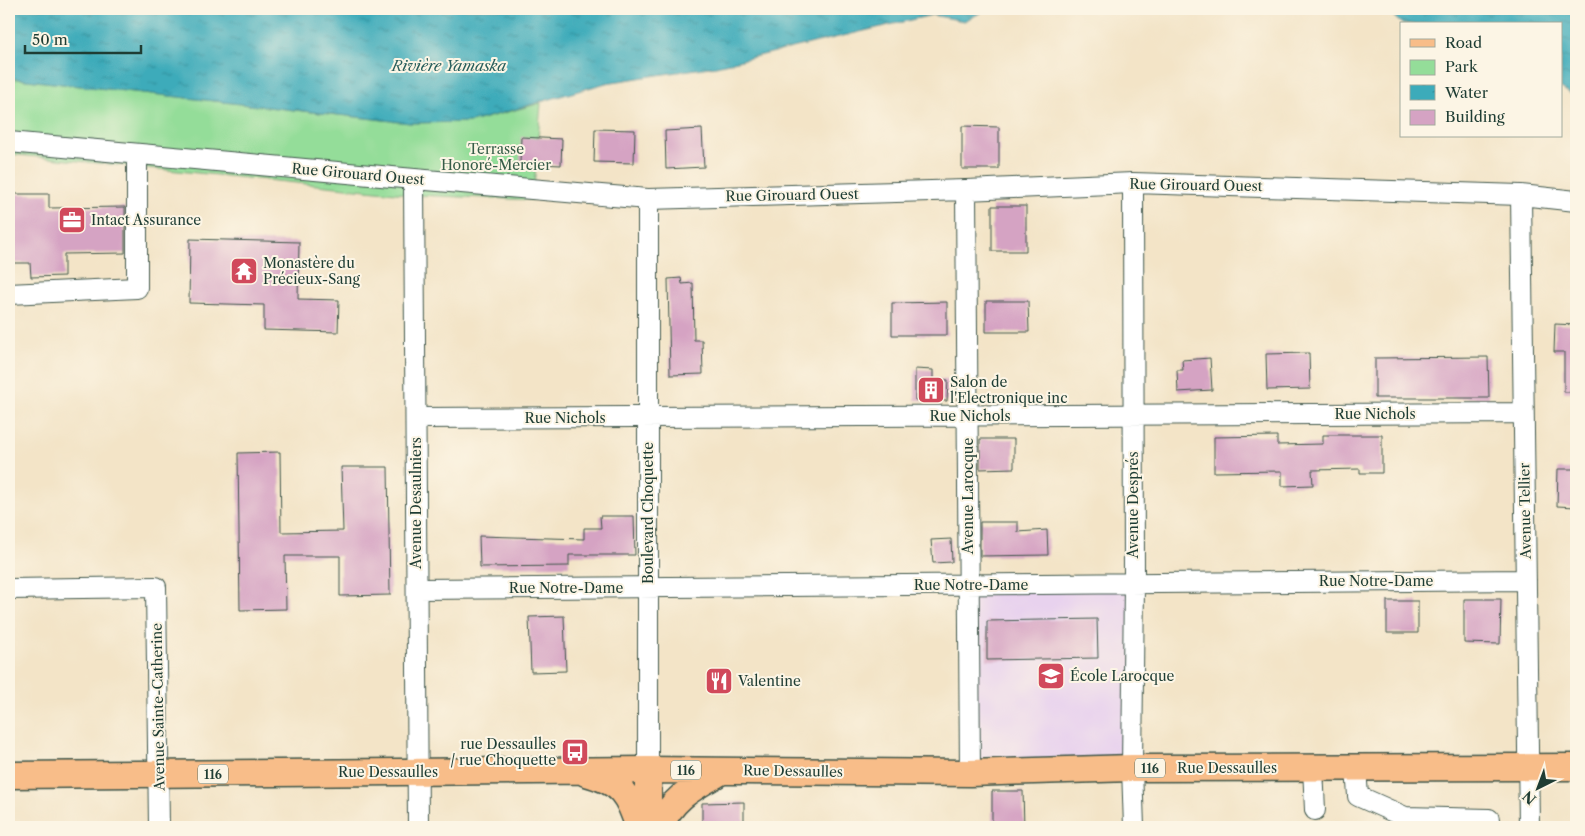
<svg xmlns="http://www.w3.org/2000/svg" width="1585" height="836" viewBox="0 0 1585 836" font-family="'Libre Caslon Text',serif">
  <defs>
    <pattern id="water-ripples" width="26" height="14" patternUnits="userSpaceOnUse" patternTransform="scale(1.25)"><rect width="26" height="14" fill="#3cabba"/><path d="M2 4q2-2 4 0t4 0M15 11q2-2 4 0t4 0" fill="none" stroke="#328c98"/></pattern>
  </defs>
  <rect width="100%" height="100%" fill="#fcf5e5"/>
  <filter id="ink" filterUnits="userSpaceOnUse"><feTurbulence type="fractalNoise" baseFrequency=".02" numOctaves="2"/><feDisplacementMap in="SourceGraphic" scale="10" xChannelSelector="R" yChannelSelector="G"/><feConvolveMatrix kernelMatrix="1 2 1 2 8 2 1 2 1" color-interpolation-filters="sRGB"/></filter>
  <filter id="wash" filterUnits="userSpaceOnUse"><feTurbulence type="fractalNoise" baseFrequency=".0096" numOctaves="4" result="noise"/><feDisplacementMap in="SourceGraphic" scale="20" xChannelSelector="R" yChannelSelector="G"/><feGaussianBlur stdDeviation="1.12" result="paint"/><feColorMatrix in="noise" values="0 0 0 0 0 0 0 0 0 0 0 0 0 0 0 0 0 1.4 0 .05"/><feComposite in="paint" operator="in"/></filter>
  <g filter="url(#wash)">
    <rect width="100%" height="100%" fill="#f3e4c7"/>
    <!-- built -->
    <path fill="#e8d2ee" d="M 1134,583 L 1132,768 L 970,773 L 969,585 Z"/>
    <!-- green -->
    <path fill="#94dd99" stroke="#5a8d66" d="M 9,78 L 410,123 L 471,122 L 541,103 L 533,200 L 416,195 L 9,154 Z"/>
    <!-- water -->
    <path fill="url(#water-ripples)" stroke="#2e7477" d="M 9,9 L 988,9 L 964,21 L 932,15 L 716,66 L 606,83 L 471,122 L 410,123 L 9,78 Z
      M 1332,9 L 1576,9 L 1576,97 L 1561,88 L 1561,24 L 1402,24 L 1391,14 Z"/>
    <g id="blocks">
      <!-- building -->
      <path fill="#d5a3c3" d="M 962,126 L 999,127 L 999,169 L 962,169 Z
        M 595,129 L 635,130 L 634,163 L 594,162 Z
        M 702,129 L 704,167 L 666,169 L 665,131 Z
        M 521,137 L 562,139 L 561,165 L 520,163 Z
        M 9,194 L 49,194 L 49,208 L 125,207 L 125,253 L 64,254 L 64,276 L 31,277 L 30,263 L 9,263 Z
        M 992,206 L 1026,206 L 1026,251 L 992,251 Z
        M 190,239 L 299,242 L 298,299 L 339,300 L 338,332 L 264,330 L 264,305 L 189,303 Z
        M 681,278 L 682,284 L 693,283 L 694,340 L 702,340 L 703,374 L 670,375 L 668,279 Z
        M 986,301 L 1028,301 L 1029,332 L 986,332 Z
        M 947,302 L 947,335 L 892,335 L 892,303 Z
        M 1555,324 L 1576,325 L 1576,392 L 1564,392 L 1564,352 L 1554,352 Z
        M 1309,353 L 1310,389 L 1267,390 L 1266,354 Z
        M 1488,357 L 1489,398 L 1375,398 L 1375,358 Z
        M 1210,358 L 1212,390 L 1178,392 L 1177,370 L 1183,370 L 1182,360 Z
        M 915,369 L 933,370 L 933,379 L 948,380 L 947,401 L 915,400 Z
        M 1323,435 L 1382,435 L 1382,473 L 1360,473 L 1360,469 L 1312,470 L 1313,485 L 1282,486 L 1282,471 L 1214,472 L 1214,437 L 1277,436 L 1277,445 L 1323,444 Z
        M 980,439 L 1014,439 L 1014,468 L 980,469 Z
        M 280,452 L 281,532 L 343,531 L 341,467 L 388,467 L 390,595 L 340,596 L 340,556 L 285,556 L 286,609 L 240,610 L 238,453 Z
        M 1558,469 L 1576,469 L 1576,507 L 1557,506 Z
        M 600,516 L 634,516 L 635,555 L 569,555 L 569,566 L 480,567 L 479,536 L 584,539 L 584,528 L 601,528 Z
        M 980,522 L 1018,522 L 1018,532 L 1047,530 L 1048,555 L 980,556 Z
        M 951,539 L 952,562 L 933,563 L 931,540 Z
        M 1464,599 L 1501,599 L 1500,644 L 1464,643 Z
        M 1387,601 L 1418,601 L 1418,633 L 1387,633 Z
        M 564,616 L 566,671 L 531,672 L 529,617 Z
        M 1097,619 L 1098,658 L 987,660 L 987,621 Z
        M 992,791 L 1023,791 L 1024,827 L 992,827 Z
        M 744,802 L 744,827 L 702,827 L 702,803 Z"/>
    </g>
  </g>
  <g filter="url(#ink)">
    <use href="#blocks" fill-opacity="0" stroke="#3f564a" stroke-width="1"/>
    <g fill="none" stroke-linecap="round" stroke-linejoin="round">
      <!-- minor casing -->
      <g stroke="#3f564a" stroke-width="22">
        <path id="minor" d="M 9,142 L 403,178 L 648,199 L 966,190 L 1133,183 L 1521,195 L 1576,201
          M 414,179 L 418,827
          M 1133,183 L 1134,583 L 1132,768 L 1134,827
          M 966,190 L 970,773
          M 1521,195 L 1529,827
          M 648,199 L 648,770
          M 9,294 L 137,288 L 137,154
          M 416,418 L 1523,413
          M 9,589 L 156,587 L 159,827
          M 417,589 L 1526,580
          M 1313,768 L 1315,810
          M 1356,768 L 1358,796 L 1405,817 L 1489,819"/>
      </g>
      <!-- major casing -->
      <g stroke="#3f564a" stroke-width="29">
        <path id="major" d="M 648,770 L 648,827
          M 586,773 C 623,783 627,794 639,827
          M 9,775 L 648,770 L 970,773 L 1132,768 L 1576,767
          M 659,827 C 675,795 693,788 722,771"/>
      </g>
      <!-- minor -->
      <use href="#minor" stroke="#fff" stroke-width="20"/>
      <!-- major -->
      <use href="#major" stroke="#f8bd89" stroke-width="26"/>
    </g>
  </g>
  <!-- icons -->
  <defs>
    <g id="office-square" transform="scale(1.4375)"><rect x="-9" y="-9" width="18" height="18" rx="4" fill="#d1495b" stroke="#fcf5e5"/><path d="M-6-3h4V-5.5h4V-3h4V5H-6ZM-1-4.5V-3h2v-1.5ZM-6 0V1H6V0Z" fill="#fff"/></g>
    <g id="temple-square" transform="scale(1.4375)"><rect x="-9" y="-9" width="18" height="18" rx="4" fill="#d1495b" stroke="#fcf5e5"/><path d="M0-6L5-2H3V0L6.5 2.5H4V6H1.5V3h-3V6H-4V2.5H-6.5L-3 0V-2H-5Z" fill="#fff"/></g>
    <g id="building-square" transform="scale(1.4375)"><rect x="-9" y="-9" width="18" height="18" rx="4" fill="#d1495b" stroke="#fcf5e5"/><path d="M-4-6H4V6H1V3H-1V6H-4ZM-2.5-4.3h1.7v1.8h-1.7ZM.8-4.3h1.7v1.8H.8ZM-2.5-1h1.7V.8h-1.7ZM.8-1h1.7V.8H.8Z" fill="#fff"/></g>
    <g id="school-square" transform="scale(1.4375)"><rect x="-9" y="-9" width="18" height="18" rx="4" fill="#d1495b" stroke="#fcf5e5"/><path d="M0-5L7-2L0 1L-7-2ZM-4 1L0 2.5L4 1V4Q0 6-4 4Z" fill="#fff"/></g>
    <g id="restaurant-square" transform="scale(1.4375)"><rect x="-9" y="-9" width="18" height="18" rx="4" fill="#d1495b" stroke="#fcf5e5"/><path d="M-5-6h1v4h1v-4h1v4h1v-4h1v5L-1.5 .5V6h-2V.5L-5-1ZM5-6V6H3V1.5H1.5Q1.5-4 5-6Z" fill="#fff"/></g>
    <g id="bus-square" transform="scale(1.4375)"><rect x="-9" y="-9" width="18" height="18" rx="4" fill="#d1495b" stroke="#fcf5e5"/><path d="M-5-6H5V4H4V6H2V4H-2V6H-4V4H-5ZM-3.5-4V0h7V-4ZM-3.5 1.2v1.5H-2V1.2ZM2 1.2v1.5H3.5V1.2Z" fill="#fff"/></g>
  </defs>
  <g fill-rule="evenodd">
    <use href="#office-square" x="72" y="220"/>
    <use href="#temple-square" x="244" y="271"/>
    <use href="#building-square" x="931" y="390"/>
    <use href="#school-square" x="1051" y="676"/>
    <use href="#restaurant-square" x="719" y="681"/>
    <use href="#bus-square" x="575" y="752"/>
  </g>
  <g text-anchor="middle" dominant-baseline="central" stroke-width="4" stroke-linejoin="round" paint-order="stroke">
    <!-- shield labels -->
    <g fill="#fcf5e5" stroke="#617469" stroke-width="1">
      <rect x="1135" y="758.5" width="30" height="19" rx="4"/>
      <rect x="671" y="760.5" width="30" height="19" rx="4"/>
      <rect x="198" y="764.5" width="30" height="19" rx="4"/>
    </g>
    <g font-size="12" font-weight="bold" fill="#1f3d34">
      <text x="1150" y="768">116</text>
      <text x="686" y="770">116</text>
      <text x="213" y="774">116</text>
    </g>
    <!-- park labels -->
    <g font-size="14" fill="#365d48" stroke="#fcf5e5">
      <text x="496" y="149">Terrasse<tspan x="496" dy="16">Honoré-Mercier</tspan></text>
    </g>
    <!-- street labels -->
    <g font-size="14" fill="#1f3d34" stroke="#fcf5e5">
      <text transform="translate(358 174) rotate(5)">Rue Girouard Ouest</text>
      <text transform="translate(1196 185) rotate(1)">Rue Girouard Ouest</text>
      <text transform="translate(792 195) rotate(-1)">Rue Girouard Ouest</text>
      <text x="1375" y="414">Rue Nichols</text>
      <text x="970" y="416">Rue Nichols</text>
      <text x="565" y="418">Rue Nichols</text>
      <text transform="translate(968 496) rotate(-90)">Avenue Larocque</text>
      <text transform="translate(416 503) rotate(-90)">Avenue Desaulniers</text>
      <text transform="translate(1133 505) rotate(-90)">Avenue Després</text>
      <text transform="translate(1525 511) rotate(-91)">Avenue Tellier</text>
      <text transform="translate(648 513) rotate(-90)">Boulevard Choquette</text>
      <text x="1376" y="581">Rue Notre-Dame</text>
      <text x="971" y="585">Rue Notre-Dame</text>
      <text x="566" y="588">Rue Notre-Dame</text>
      <text transform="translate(158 707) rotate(-91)">Avenue Sainte-Catherine</text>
      <text x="1227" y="768">Rue Dessaulles</text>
      <text transform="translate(793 771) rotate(1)">Rue Dessaulles</text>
      <text x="388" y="772">Rue Dessaulles</text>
    </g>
    <!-- poi labels -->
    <g font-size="14" fill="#1f3d34" stroke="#fcf5e5" text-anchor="start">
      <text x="91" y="220">Intact Assurance</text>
      <text x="263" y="263">Monastère du<tspan x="263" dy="16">Précieux-Sang</tspan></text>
      <text x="950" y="382">Salon de<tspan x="950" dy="16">l'Electronique inc</tspan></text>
      <text x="1070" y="676">École Larocque</text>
      <text x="738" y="681">Valentine</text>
      <text x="556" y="744" text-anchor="end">rue Dessaulles<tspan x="556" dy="16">/ rue Choquette</tspan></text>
    </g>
    <!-- water labels -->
    <g font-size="15" font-style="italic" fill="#285e5c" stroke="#fcf5e5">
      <text x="449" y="65">Rivière Yamaska</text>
    </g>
  </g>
  <!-- margin -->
  <rect width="1585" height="836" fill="none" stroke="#fcf5e5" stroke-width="30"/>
  <!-- legend -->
  <rect x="1400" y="22" width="162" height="115" fill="#fcf5e5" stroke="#a4ab9e"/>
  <rect x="1410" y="39" width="25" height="8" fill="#f8bd89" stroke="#a4ab9e"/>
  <text x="1445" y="48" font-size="15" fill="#1f3d34">Road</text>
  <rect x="1410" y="60" width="25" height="15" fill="#94dd99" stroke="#a4ab9e"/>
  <text x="1445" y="72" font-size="15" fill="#1f3d34">Park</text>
  <rect x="1410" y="85" width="25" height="15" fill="url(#water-ripples)" stroke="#a4ab9e"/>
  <text x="1445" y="98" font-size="15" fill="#1f3d34">Water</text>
  <rect x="1410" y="110" width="25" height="15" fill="#d5a3c3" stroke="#a4ab9e"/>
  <text x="1445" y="122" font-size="15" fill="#1f3d34">Building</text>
  <!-- north arrow -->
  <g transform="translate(1538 788) rotate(222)" stroke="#fcf5e5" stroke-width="4" paint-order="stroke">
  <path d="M0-4L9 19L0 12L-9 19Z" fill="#1f3d34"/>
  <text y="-8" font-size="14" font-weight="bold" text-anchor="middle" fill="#1f3d34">N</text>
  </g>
  <!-- scale -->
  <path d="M25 45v8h116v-8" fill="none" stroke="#1f3d34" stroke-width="2.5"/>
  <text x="32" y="45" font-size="15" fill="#1f3d34" stroke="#fcf5e5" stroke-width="4" paint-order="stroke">50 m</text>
</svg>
